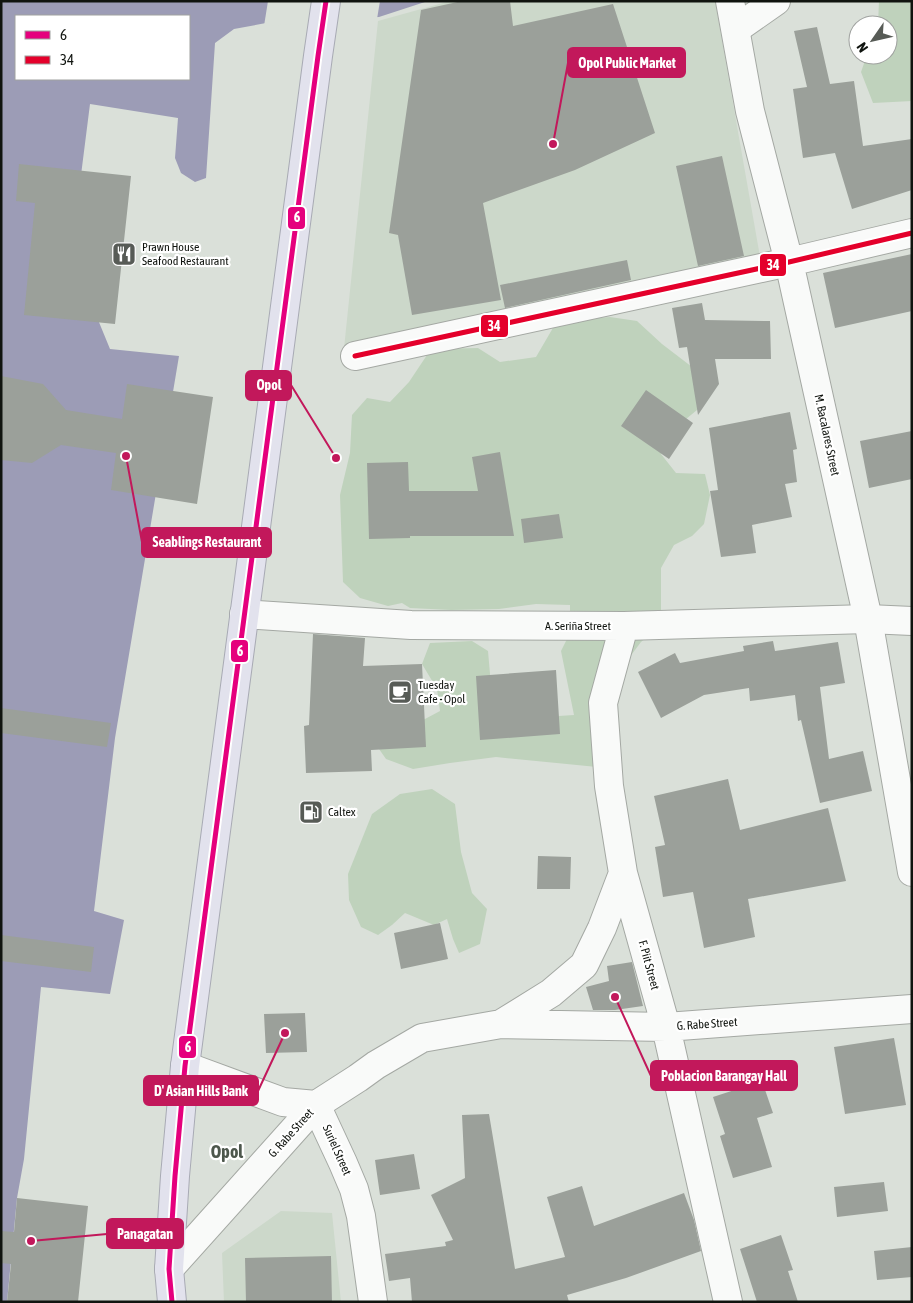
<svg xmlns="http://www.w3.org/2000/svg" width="913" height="1303" viewBox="0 0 913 1303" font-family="'Asap Condensed',sans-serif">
  <rect width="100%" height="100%" fill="#dae0d9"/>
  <!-- built -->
  <path fill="#ccd8ca" d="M 450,1 L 715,1 L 762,268 L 343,358 L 378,21 Z
    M 281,1211 L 332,1213 L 341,1302 L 224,1302 L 222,1253 Z"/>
  <!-- green -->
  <path fill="#bfd2bc" d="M 879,1 L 912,1 L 912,101 L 873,103 L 861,72 L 867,55 L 888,55 L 888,25 L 878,25 Z
    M 610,317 L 637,321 L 662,344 L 696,370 L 697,410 L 680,424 L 664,430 L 661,454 L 676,473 L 705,474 L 710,495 L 704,524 L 692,536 L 674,545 L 661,568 L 661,625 L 641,642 L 626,662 L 597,767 L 496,757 L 450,763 L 413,769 L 386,759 L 379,749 L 404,725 L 425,719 L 440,711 L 437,689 L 422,664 L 430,643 L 472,641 L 488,651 L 494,720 L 574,715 L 561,651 L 570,633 L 570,605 L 536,604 L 499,609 L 451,610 L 410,608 L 402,603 L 388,606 L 360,598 L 343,582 L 340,495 L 350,453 L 352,415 L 367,398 L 390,402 L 409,382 L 431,349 L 478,348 L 500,362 L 536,357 L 557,321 Z
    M 432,789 L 455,804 L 461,852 L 472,893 L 487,909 L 480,944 L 459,953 L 453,939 L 447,919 L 434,925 L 405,913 L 392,925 L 378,935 L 361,927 L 349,900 L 348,874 L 372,814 L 400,794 Z"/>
  <!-- water -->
  <path fill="#9c9cb6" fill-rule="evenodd" d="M 1,1 L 428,1 L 379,17 L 266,23 L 234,29 L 215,43 L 206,178 L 195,182 L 181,173 L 175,158 L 178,118 L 90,104 L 71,254 L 110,349 L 179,356 L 115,738 L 94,911 L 124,920 L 110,994 L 41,987 L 24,1159 L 17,1198 L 7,1302 L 1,1302 ZM 16,16 L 189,16 L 189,79 L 16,79 Z"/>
  <!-- pier -->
  <path fill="#dae0d9" d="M 268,1 L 380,1 L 377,19 L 264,26 Z"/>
  <!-- building -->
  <path fill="#9ba09a" d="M 462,1 L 510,1 L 513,26 L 613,4 L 655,133 L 575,170 L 483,203 L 501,300 L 412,315 L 398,235 L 389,233 L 421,10 Z
    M 817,27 L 830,84 L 854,81 L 863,146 L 912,139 L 912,190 L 852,209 L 835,153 L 803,158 L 793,89 L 807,87 L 794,31 Z
    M 722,156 L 744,256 L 698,266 L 676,166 Z
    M 19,164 L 131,176 L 115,324 L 24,315 L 35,203 L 16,201 Z
    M 912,254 L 912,311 L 835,328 L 823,273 Z
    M 627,260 L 631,280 L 505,308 L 500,285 Z
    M 702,303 L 705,320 L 770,321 L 771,359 L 715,359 L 719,384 L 698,415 L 687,347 L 679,348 L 672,308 Z
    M 1,376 L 43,384 L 66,410 L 122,419 L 127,384 L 213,397 L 197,504 L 111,490 L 116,453 L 61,445 L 32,463 L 1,460 Z
    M 646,390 L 693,423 L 669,459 L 621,426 Z
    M 790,412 L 797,449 L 793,450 L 797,482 L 785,484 L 792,517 L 752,525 L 756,553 L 721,557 L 710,491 L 718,490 L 709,428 Z
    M 912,431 L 912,479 L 869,488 L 860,441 Z
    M 500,452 L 514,536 L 410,536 L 410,538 L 369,539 L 367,463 L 408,462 L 409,491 L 478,491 L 472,457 Z
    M 559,514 L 563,538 L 524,543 L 521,519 Z
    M 313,634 L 365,638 L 363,666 L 422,664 L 426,747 L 371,750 L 372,771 L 306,773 L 304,726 L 309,725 Z
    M 773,641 L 775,651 L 838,642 L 845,683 L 820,687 L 829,759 L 863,751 L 872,791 L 820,803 L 801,720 L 798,721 L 795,695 L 750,701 L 749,688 L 704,695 L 661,718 L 638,672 L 675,653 L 680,663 L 744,651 L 743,646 Z
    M 556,670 L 560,734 L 480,740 L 476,676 Z
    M 1,708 L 111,723 L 107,747 L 1,733 Z
    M 728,779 L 740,830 L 828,808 L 846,881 L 748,899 L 755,937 L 704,948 L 693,892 L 663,897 L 655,847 L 665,845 L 654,796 Z
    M 538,856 L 571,857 L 570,889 L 537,889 Z
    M 440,923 L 448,959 L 401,969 L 394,933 Z
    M 1,935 L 94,947 L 91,972 L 1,961 Z
    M 632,962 L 643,1006 L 615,1010 L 593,1010 L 586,987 L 609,981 L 607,966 Z
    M 305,1013 L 307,1052 L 266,1053 L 264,1014 Z
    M 894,1038 L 906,1105 L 845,1114 L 834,1047 Z
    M 762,1081 L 773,1113 L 757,1118 L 772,1167 L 733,1178 L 720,1136 L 725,1134 L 713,1097 Z
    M 489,1114 L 515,1269 L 565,1257 L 547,1197 L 582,1186 L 594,1226 L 684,1193 L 694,1220 L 701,1251 L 626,1278 L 567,1295 L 569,1302 L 412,1302 L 410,1278 L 389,1281 L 385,1254 L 446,1246 L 445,1242 L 453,1240 L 431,1195 L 465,1178 L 462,1115 Z
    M 414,1154 L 420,1189 L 380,1195 L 375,1160 Z
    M 884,1182 L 888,1211 L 837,1217 L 834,1187 Z
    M 17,1198 L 88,1206 L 78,1302 L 7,1302 L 11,1264 L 1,1263 L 1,1231 L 14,1232 Z
    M 781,1235 L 793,1270 L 788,1271 L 798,1302 L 757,1302 L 740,1249 Z
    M 912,1247 L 912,1277 L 877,1280 L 874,1251 Z
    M 331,1256 L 332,1302 L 246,1302 L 245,1258 Z"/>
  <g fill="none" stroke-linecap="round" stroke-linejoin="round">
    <!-- street casing -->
    <g stroke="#a4a8a3" stroke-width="30">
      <path id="street" d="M 736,29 L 776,1
        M 355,356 L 789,262
        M 244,614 L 411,625 L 624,626 L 868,619 L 912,621
        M 624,626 L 603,703 L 609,786 L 623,873 L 666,1027 L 728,1302
        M 501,1024 L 666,1027 L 912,1009
        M 185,1066 L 283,1102 L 316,1105 L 343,1163 L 354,1189 L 361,1216 L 373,1302
        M 169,1269 L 316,1105 L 358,1078 L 376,1065 L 422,1038 L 501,1024 L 551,993 L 584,965 L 602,928 L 623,873"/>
    </g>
    <!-- secondary casing -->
    <g stroke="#a4a8a3" stroke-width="30">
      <path id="secondary" d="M 730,1 L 750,111 L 789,262 L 868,619 L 912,872
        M 789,262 L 912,233"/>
    </g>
    <!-- highway casing -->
    <g stroke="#a8aab4" stroke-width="30">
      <path id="highway" d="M 172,1302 L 169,1269 L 175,1176 L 185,1066 L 318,56 L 326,1"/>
    </g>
    <!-- street -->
    <use href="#street" stroke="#f9faf9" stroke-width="28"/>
    <!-- secondary -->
    <use href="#secondary" stroke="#f9faf9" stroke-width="28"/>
    <!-- highway -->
    <use href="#highway" stroke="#e2e2ed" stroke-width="28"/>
    <!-- bus-1 casing -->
    <g stroke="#fff" stroke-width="9">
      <path id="bus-1" d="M 172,1302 L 169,1269 L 175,1176 L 185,1066 L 318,56 L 326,1"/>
    </g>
    <!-- bus-2 casing -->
    <g stroke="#fff" stroke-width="9">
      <path id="bus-2" d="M 355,356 L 789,262 L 912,233"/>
    </g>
    <!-- bus-1 -->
    <use href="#bus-1" stroke="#e5007d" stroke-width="5"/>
    <!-- bus-2 -->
    <use href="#bus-2" stroke="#e4002b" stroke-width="5"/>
  </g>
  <!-- icons -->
  <defs>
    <g id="restaurant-square" transform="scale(1.25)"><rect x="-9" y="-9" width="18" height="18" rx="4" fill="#575b56" stroke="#fff"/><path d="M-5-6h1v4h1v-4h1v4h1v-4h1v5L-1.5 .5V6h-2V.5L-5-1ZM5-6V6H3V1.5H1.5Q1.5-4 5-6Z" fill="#fff"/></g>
    <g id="cafe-square" transform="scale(1.25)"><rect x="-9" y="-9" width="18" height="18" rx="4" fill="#575b56" stroke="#fff"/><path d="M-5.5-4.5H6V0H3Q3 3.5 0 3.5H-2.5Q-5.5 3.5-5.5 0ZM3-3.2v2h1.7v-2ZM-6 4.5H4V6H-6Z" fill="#fff"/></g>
    <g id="fuel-square" transform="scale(1.25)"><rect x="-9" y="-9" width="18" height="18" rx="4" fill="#575b56" stroke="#fff"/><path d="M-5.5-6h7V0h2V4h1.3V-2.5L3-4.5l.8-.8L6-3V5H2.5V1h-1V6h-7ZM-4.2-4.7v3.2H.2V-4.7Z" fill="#fff"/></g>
  </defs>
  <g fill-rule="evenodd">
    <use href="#restaurant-square" x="124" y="254"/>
    <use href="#cafe-square" x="400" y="692"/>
    <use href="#fuel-square" x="311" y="812"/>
  </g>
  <g text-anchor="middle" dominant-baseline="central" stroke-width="4.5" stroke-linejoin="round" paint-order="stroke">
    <!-- poi labels -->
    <g font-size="12" fill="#10140f" stroke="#fff" text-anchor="start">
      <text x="142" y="247">Prawn House<tspan x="142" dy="14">Seafood Restaurant</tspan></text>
      <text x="418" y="685">Tuesday<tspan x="418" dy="14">Cafe - Opol</tspan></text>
      <text x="328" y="812">Caltex</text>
    </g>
    <!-- street labels -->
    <g font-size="12" fill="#10140f" stroke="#fff">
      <text transform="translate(827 435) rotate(78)">M. Bacalares Street</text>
      <text x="578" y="626">A. Seriña Street</text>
      <text transform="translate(649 965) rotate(75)">F. Piit Street</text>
      <text transform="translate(707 1024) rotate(-4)">G. Rabe Street</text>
      <text transform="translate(291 1133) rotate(-48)">G. Rabe Street</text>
      <text transform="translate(337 1150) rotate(66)">Suriel Street</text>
    </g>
    <!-- district labels -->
    <g font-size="18" font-weight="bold" fill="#4d574c" stroke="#fff">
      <text x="227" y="1151">Opol</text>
    </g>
  </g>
  <!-- callouts -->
  <path fill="none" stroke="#c2185b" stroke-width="2" d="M553 144L568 63M336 458L291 385M126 456L142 542M615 997L651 1076M285 1033L258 1091M31 1241L107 1234"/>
  <g fill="#c2185b" stroke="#fff" stroke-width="2">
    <circle cx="553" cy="144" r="5"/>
    <circle cx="336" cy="458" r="5"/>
    <circle cx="126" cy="456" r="5"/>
    <circle cx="615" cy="997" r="5"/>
    <circle cx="285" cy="1033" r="5"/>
    <circle cx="31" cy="1241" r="5"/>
  </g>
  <g fill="#c2185b" stroke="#c2185b" stroke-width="2">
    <rect x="568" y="48" width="117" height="29" rx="5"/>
    <rect x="246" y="371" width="45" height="29" rx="5"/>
    <rect x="142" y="528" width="129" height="29" rx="5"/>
    <rect x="651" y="1061" width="146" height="29" rx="5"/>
    <rect x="144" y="1076" width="114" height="29" rx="5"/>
    <rect x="107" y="1219" width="76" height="29" rx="5"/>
  </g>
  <g font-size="14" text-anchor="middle" font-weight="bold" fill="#fff">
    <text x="627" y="68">Opol Public Market</text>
    <text x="269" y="390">Opol</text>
    <text x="207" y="547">Seablings Restaurant</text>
    <text x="724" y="1081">Poblacion Barangay Hall</text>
    <text x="201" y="1096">D' Asian Hills Bank</text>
    <text x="145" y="1239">Panagatan</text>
  </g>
  <g stroke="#fff" stroke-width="2">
    <rect x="287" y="206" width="19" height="24" rx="5" fill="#e5007d"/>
    <rect x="759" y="253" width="28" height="24" rx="5" fill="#e4002b"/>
    <rect x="480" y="314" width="29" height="24" rx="5" fill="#e4002b"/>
    <rect x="230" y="639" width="19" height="24" rx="5" fill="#e5007d"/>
    <rect x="178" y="1035" width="19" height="24" rx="5" fill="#e5007d"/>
  </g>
  <g font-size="14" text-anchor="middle" font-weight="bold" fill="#fff">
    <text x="297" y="222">6</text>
    <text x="773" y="270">34</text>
    <text x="494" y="331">34</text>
    <text x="240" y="656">6</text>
    <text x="188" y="1052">6</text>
  </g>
  <!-- border -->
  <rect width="913" height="1303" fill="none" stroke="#10140f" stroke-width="5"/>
  <!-- legend -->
  <rect x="15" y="15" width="175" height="65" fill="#ffffff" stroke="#9fa19f"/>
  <rect x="25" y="31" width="25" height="8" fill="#e5007d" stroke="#9fa19f"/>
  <text x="60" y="40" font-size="15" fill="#10140f">6</text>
  <rect x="25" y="56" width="25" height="8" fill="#e4002b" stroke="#9fa19f"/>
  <text x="60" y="65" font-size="15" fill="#10140f">34</text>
  <!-- north arrow -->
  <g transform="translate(873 40) rotate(236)"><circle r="24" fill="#ffffff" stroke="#9fa19f"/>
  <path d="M0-4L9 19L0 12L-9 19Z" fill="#575b56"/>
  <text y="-8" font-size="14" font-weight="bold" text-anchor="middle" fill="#10140f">N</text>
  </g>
</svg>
